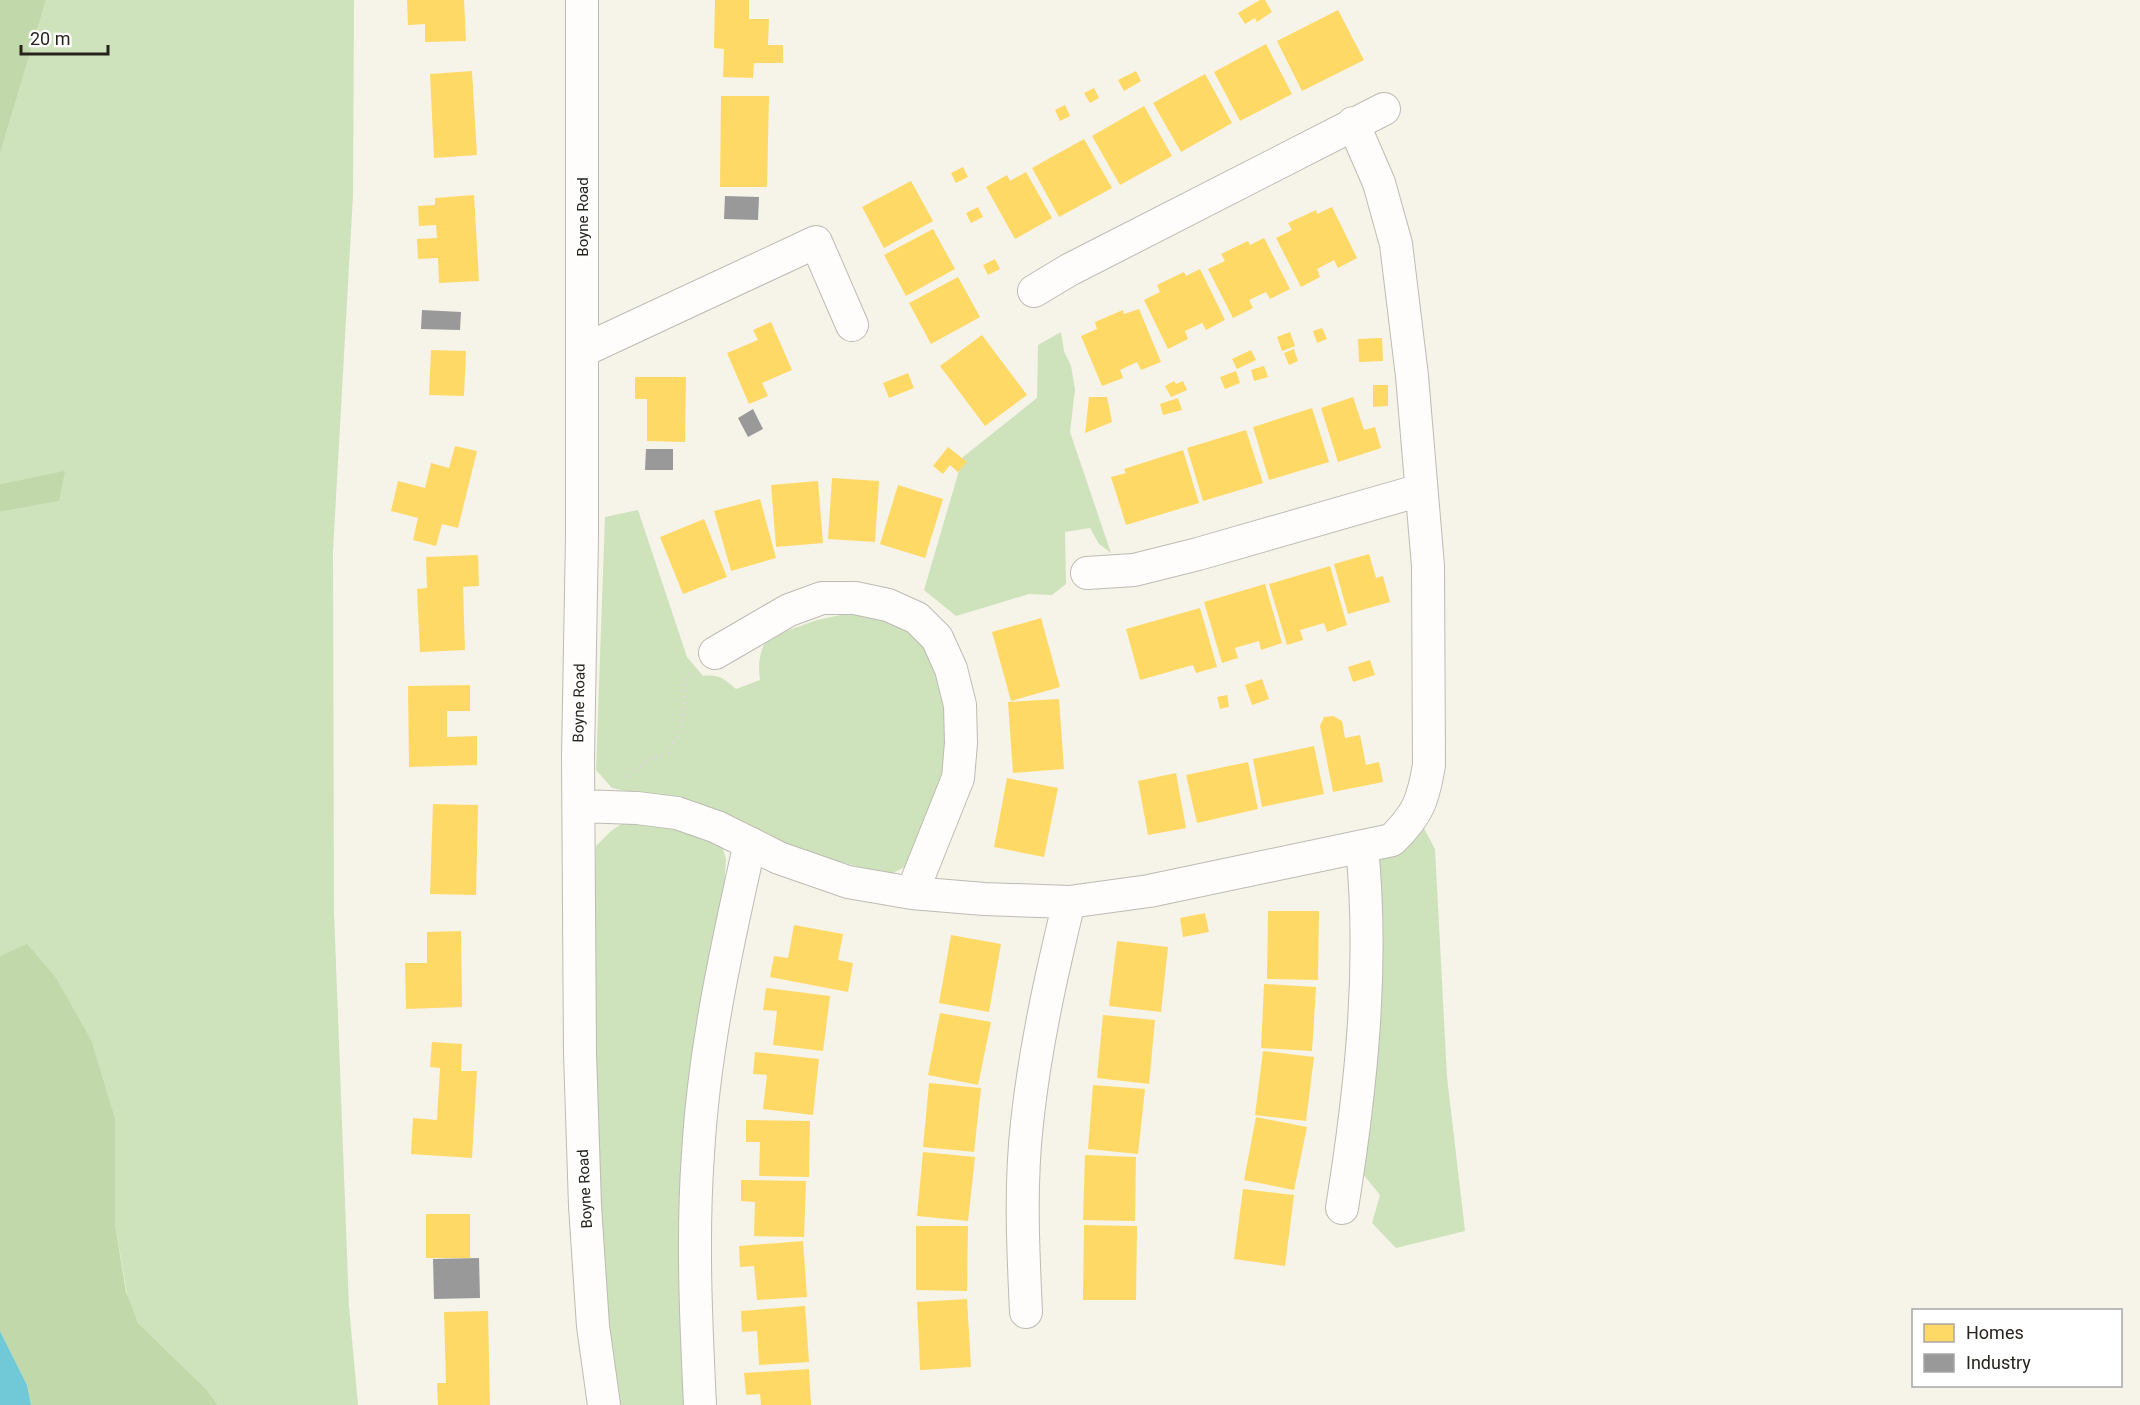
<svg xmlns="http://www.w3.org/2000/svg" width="2140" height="1405" viewBox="0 0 2140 1405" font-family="Roboto,sans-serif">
  <rect width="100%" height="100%" fill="#f6f3e9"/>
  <!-- green -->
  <path fill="#cee2bc" d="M 46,0 L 354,0 L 353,195 L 333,551 L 334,912 L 349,1307 L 358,1405 L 218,1405 L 205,1388 L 138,1323 L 128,1300 L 115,1224 L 115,1119 L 27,945 L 0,956 L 0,512 L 58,501 L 64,472 L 0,484 L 0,154 Z
    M 1061,332 L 1064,351 L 1071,366 L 1075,389 L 1070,432 L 1111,553 L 1099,544 L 1090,528 L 1065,532 L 1066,584 L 1052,595 L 1029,594 L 956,616 L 924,590 L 963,457 L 1037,398 L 1038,345 Z
    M 638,510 L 687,657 L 703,676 C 720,674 724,679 736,689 L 760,680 C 758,663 759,653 767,638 L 817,620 L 841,615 L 865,614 L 915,632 L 931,654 L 947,719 L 947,768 L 907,866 L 889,875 L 802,851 L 720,812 L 612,788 L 596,770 L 605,517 Z
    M 626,821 L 683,826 L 722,846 L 726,859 L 689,1405 L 616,1405 L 604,1339 L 590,1041 L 596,846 L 611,831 Z
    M 1420,821 L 1435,849 L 1447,1077 L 1465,1231 L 1396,1248 L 1372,1223 L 1380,1195 L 1363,1174 L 1372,853 Z"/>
  <!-- forest -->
  <path fill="#c0d8aa" d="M 0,0 L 46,0 L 0,154 Z
    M 65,471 L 59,501 L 0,512 L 0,484 Z
    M 27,944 L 56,978 L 91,1040 L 115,1119 L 115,1224 L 126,1292 L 138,1323 L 205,1388 L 218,1405 L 31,1405 L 27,1385 L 0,1331 L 0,956 Z"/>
  <!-- water -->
  <path fill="#71c8d6" d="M 0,1331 L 27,1385 L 31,1405 L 0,1405 Z"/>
  <!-- homes -->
  <path fill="#ffd966" d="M 407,0 L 464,0 L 466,41 L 425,42 L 425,24 L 408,25 Z
    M 715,0 L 749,0 L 749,19 L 769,19 L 768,45 L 783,45 L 783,63 L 754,63 L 753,78 L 723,77 L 724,49 L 714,48 Z
    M 1260,0 L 1265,0 L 1272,12 L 1257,22 L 1255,18 L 1245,24 L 1238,13 Z
    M 1338,10 L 1364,60 L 1302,91 L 1277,41 Z
    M 1266,44 L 1292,94 L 1240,121 L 1214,72 Z
    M 472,71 L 477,155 L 434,158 L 430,74 Z
    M 1136,71 L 1141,81 L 1124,91 L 1118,80 Z
    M 1205,74 L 1232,123 L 1181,152 L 1153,103 Z
    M 1094,88 L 1099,98 L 1090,103 L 1084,93 Z
    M 721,96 L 769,96 L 767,187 L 720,187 Z
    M 1065,105 L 1070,116 L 1060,121 L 1055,110 Z
    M 1144,106 L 1172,156 L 1120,185 L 1092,136 Z
    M 1084,139 L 1112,188 L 1059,217 L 1032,168 Z
    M 963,167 L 968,177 L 956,183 L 951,173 Z
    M 1026,172 L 1052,218 L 1015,239 L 986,187 L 1007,175 L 1010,181 Z
    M 911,181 L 933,221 L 884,248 L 862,207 Z
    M 474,195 L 479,281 L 439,283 L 438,258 L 418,259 L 417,239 L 437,238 L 436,225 L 419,226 L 418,206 L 435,205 L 435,198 Z
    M 978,207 L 983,217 L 971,223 L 966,213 Z
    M 1332,207 L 1357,258 L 1338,268 L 1334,260 L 1317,269 L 1320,277 L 1301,287 L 1276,238 L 1292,230 L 1288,223 L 1316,210 L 1317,214 Z
    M 933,229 L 955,269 L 906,296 L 884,255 Z
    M 1264,238 L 1290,289 L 1270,299 L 1266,292 L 1249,300 L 1253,308 L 1233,318 L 1208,269 L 1225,261 L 1221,254 L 1248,241 L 1250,245 Z
    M 995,259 L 1000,269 L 988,275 L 983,265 Z
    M 1200,269 L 1225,320 L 1206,330 L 1202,323 L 1185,331 L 1188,339 L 1168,349 L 1144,300 L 1160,292 L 1157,285 L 1184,272 L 1186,276 Z
    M 958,277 L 980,317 L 931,344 L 909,303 Z
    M 1139,309 L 1161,362 L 1141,370 L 1137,362 L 1120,370 L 1123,378 L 1102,386 L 1081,336 L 1097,329 L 1095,322 L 1123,310 L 1124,314 Z
    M 771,322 L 792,370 L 762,383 L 768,396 L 749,404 L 727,353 L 758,340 L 753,330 Z
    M 1322,328 L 1327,339 L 1317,343 L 1313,331 Z
    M 1290,332 L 1295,346 L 1282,351 L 1277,337 Z
    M 982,335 L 1027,395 L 985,426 L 940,366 Z
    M 1382,338 L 1383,361 L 1359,362 L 1358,339 Z
    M 1294,349 L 1298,361 L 1289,365 L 1284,353 Z
    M 431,350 L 466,351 L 464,396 L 429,395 Z
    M 1251,350 L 1256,360 L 1237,369 L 1232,359 Z
    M 1264,366 L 1268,377 L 1254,381 L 1251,370 Z
    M 1236,371 L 1240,383 L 1225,389 L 1220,377 Z
    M 908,373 L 914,388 L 889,398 L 883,383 Z
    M 635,377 L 686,377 L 685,442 L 647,441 L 647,399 L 635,399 Z
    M 1174,381 L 1176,384 L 1183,381 L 1187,390 L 1171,397 L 1165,386 Z
    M 1373,385 L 1388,385 L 1388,406 L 1373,407 Z
    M 1089,397 L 1107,397 L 1112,422 L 1085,433 Z
    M 1353,397 L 1364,430 L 1375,427 L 1381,448 L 1338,462 L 1321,408 Z
    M 1178,398 L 1182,410 L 1163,415 L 1160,404 Z
    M 1312,408 L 1329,462 L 1269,480 L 1253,427 Z
    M 1246,430 L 1263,483 L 1203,501 L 1187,448 Z
    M 455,446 L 477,451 L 458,528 L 442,524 L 436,546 L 413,540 L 418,518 L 391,511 L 398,481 L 425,488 L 431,463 L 449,468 Z
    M 948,447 L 967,462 L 958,472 L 950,465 L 943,474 L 933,466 Z
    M 1183,450 L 1199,503 L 1126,525 L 1111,477 L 1126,473 L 1124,469 Z
    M 832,478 L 879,481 L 875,542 L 828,539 Z
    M 818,481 L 823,543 L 776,547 L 771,485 Z
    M 898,485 L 943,499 L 925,558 L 880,544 Z
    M 760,499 L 776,558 L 731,571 L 714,511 Z
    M 704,519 L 727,577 L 683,594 L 660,537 Z
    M 1369,554 L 1376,578 L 1383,576 L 1390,602 L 1348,614 L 1334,564 Z
    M 478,555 L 479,586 L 463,587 L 465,650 L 420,652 L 417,589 L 427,588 L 426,557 Z
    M 1330,566 L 1347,625 L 1327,632 L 1324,623 L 1300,630 L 1303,640 L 1287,645 L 1269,584 Z
    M 1265,584 L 1282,643 L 1261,650 L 1259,641 L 1235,648 L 1238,658 L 1222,663 L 1204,602 Z
    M 1200,608 L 1217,667 L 1196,673 L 1193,665 L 1140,680 L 1126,629 Z
    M 1041,618 L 1060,687 L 1011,701 L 992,632 Z
    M 1370,660 L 1375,675 L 1353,682 L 1348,667 Z
    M 1262,679 L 1269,699 L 1252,705 L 1245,685 Z
    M 470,685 L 470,711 L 447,711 L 447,737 L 477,736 L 477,765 L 409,767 L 408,686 Z
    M 1227,695 L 1229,707 L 1220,709 L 1217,697 Z
    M 1059,699 L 1064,769 L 1013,773 L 1008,702 Z
    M 1333,716 L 1342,721 L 1345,738 L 1360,735 L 1366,765 L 1379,762 L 1383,782 L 1333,792 L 1320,726 L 1324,717 Z
    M 1314,746 L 1324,794 L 1262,807 L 1253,759 Z
    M 1248,762 L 1258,809 L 1197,823 L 1186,775 Z
    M 1176,773 L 1186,828 L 1148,835 L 1138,781 Z
    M 1007,778 L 1058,788 L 1044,857 L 994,847 Z
    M 433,804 L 478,805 L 476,895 L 430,894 Z
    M 1268,911 L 1319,911 L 1318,980 L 1267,979 Z
    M 1205,913 L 1209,932 L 1183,937 L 1180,918 Z
    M 794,925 L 843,934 L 838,960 L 853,963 L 848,992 L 770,977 L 774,956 L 788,958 Z
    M 461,931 L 462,1007 L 406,1009 L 405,963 L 427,963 L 427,932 Z
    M 951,935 L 1001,944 L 989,1012 L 939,1003 Z
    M 1117,941 L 1168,947 L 1161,1012 L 1109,1006 Z
    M 1264,984 L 1316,987 L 1312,1051 L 1261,1048 Z
    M 766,988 L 830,996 L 823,1051 L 773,1045 L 777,1011 L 763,1010 Z
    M 940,1013 L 991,1022 L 978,1085 L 928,1075 Z
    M 1103,1015 L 1155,1020 L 1149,1084 L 1097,1078 Z
    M 432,1042 L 462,1044 L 461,1071 L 477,1071 L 472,1158 L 411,1154 L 413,1118 L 437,1120 L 440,1068 L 430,1067 Z
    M 1263,1051 L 1314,1057 L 1306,1121 L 1255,1115 Z
    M 755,1052 L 819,1059 L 813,1115 L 763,1109 L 767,1075 L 753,1074 Z
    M 929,1083 L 981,1088 L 974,1152 L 923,1147 Z
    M 1093,1085 L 1145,1089 L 1138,1154 L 1088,1149 Z
    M 1256,1117 L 1307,1127 L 1294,1190 L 1244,1180 Z
    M 746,1120 L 810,1121 L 809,1177 L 759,1176 L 760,1142 L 746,1142 Z
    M 923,1152 L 975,1157 L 968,1221 L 917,1216 Z
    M 1085,1155 L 1136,1157 L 1135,1221 L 1083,1220 Z
    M 741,1180 L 806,1181 L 804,1237 L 754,1236 L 755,1202 L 741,1201 Z
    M 1243,1189 L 1294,1195 L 1285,1266 L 1234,1259 Z
    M 426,1214 L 470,1214 L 470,1258 L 426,1258 Z
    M 1084,1225 L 1137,1226 L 1136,1300 L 1083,1300 Z
    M 916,1226 L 968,1226 L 967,1291 L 916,1290 Z
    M 803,1241 L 807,1297 L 757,1300 L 754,1266 L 740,1267 L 739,1246 Z
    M 967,1299 L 971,1367 L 920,1370 L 917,1302 Z
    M 805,1306 L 809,1362 L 759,1365 L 757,1331 L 742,1332 L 741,1311 Z
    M 488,1311 L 490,1405 L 438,1405 L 437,1383 L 446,1383 L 444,1312 Z
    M 809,1369 L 811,1405 L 761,1405 L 760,1394 L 746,1395 L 744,1373 Z"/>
  <!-- industry -->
  <path fill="#999" d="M 725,196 L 759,197 L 758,220 L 724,219 Z
    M 422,310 L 461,312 L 460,330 L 421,329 Z
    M 753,409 L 763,429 L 748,437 L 738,418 Z
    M 646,449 L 673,449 L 673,470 L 645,470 Z
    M 479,1258 L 480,1298 L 434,1299 L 433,1259 Z"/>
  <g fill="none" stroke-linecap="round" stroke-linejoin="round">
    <!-- minor casing -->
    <g stroke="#bdbbb3" stroke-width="34">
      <path id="minor" d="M 582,0 L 582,536 L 578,757 L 580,1053 L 585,1206 L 593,1326 L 604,1405
        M 1034,291 L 1069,270 L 1384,109
        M 582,351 L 816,242 L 852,325
        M 1087,573 L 1134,570 L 1198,554 L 1421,490
        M 715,653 L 789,610 L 822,598 L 855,598 L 888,605 L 917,618 L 937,638 L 951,669 L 960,705 L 961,743 L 958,778 L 912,893
        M 579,806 L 637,808 L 677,813 L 717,827 L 779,858 L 848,882 L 912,893 L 984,899 L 1069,902 L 1149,891 L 1392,840 C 1418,814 1423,801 1429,765 L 1428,566 L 1412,376 L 1396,244 L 1379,183 L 1353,123
        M 1342,1208 C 1361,1089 1374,968 1362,847
        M 1026,1312 C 1023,1249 1020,1185 1027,1123 C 1035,1048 1051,976 1069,902
        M 700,1405 C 696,1322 692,1237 698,1154 C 704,1049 727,945 750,843"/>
    </g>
    <!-- path -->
    <path stroke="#dcdbd8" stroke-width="4" stroke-dasharray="1.5 4.5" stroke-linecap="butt" d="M 626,777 L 652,758 L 667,754 C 687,723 683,715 685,680 L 692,672"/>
    <!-- minor -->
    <use href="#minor" stroke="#fefdfc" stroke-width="32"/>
  </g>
  <g text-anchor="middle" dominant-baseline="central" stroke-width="6" stroke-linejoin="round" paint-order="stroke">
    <!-- street labels -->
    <g font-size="15" fill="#25231c" stroke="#fff">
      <text transform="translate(583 217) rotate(-90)">Boyne Road</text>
      <text transform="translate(579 703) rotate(-89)">Boyne Road</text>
      <text transform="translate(585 1189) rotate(-93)">Boyne Road</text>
    </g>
  </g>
  <!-- legend -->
  <rect x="1912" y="1309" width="210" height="78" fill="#ffffff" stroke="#a8a7a4" stroke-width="1.5"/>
  <rect x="1924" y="1324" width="30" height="18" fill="#ffd966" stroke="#a8a7a4" stroke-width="1.5"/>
  <text x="1966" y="1339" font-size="18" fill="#25231c">Homes</text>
  <rect x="1924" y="1354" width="30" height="18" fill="#999999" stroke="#a8a7a4" stroke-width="1.5"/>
  <text x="1966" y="1369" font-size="18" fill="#25231c">Industry</text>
  <!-- scale -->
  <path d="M21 45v9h87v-9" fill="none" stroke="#25231c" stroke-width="3"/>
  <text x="30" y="45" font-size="18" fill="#25231c" stroke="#ffffff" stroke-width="4.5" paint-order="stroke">20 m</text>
</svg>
